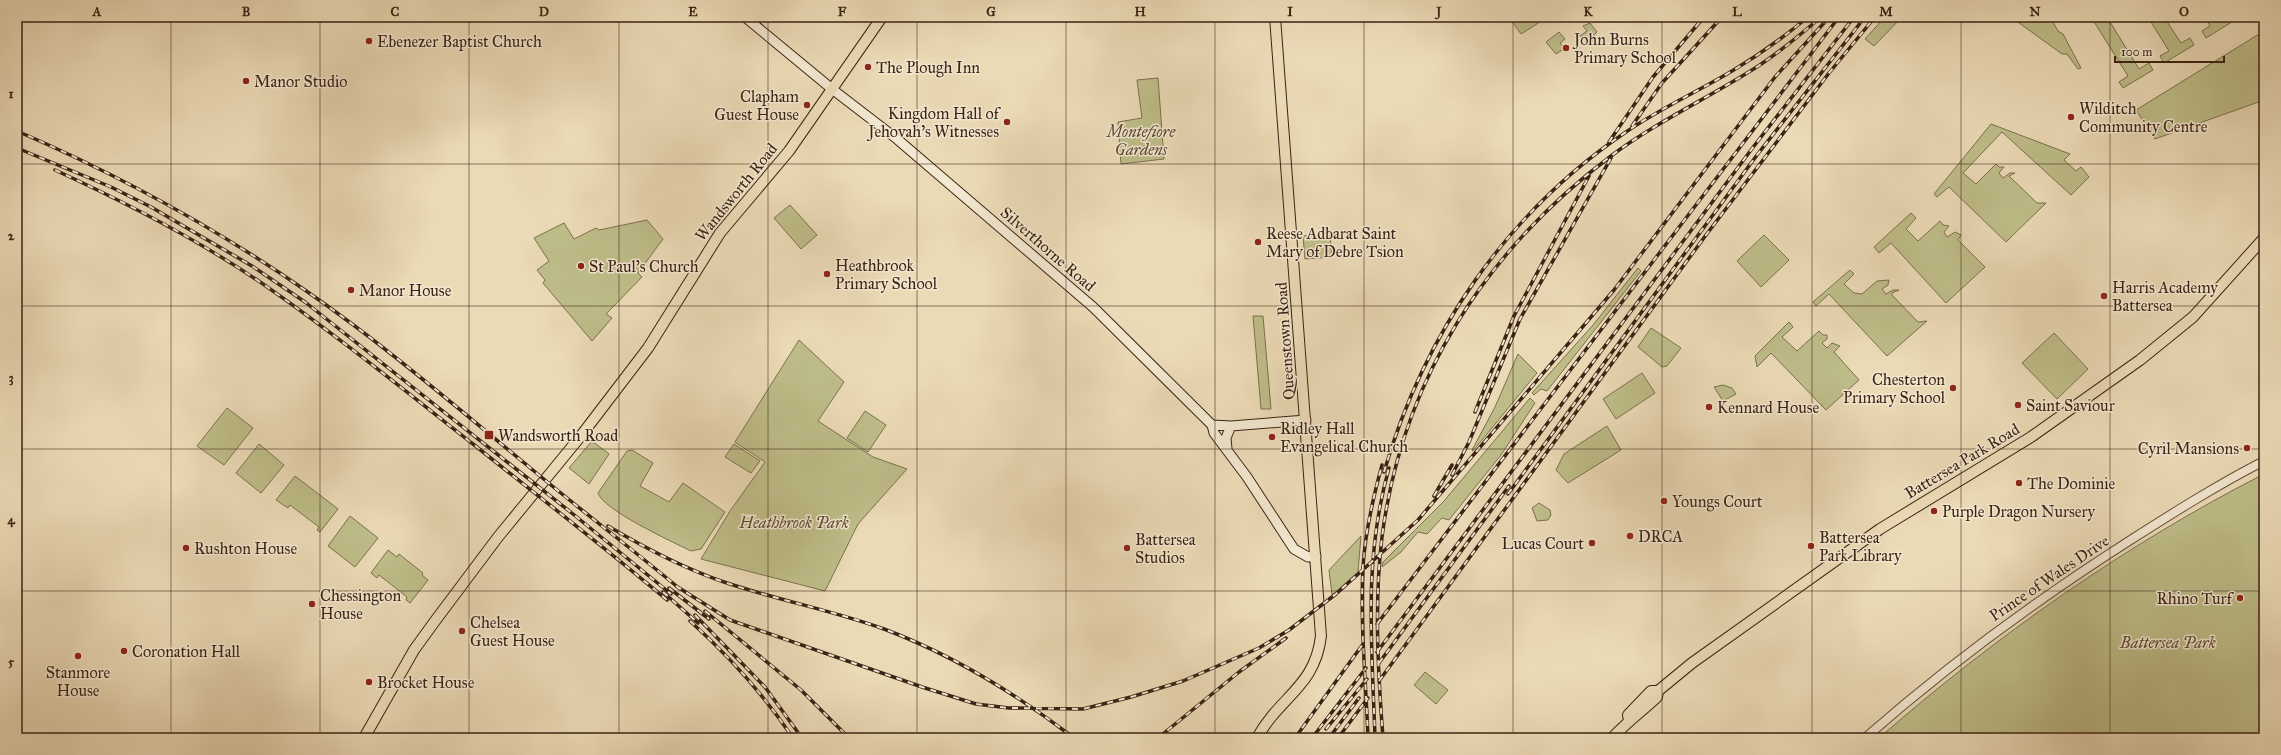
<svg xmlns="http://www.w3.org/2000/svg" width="2281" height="755" viewBox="0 0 2281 755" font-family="'IM FELL Great Primer',serif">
  <rect width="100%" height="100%" fill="#ebdab6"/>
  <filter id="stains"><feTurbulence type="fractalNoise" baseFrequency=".005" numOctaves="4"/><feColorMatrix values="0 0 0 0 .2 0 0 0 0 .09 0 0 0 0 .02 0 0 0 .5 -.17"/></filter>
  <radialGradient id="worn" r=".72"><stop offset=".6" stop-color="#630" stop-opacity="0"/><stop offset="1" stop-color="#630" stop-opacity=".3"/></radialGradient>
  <!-- green -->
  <path fill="#bebd89" stroke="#7c704e" d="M 1509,17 L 1541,17 L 1540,22 L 1521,34 Z
    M 1885,17 L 1902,17 L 1874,46 L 1865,39 Z
    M 2011,17 L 2050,17 L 2058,31 L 2063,34 L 2081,68 L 2078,69 L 2067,54 L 2062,54 Z
    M 2091,17 L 2107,17 L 2139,69 L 2149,63 L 2153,70 L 2123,88 L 2119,82 L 2128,76 Z
    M 2148,17 L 2164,17 L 2181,43 L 2190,38 L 2194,45 L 2164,63 L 2160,56 L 2169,51 Z
    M 2205,17 L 2234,17 L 2235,20 L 2206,38 L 2202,31 L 2210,26 Z
    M 1590,23 L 1597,32 L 1594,35 L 1594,39 L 1592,42 L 1580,36 L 1587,31 L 1583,26 Z
    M 2264,31 L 2264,100 L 2155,139 L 2136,110 Z
    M 1559,32 L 1565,39 L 1560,43 L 1564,48 L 1567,47 L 1556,54 L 1546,42 Z
    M 1158,78 L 1164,159 L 1121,164 L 1118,122 L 1142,118 L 1137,80 Z
    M 1991,124 L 2070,154 L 2064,160 L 2076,171 L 2081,167 L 2089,177 L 2071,195 L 2002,132 L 1963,173 L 1976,184 L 1996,164 L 1999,167 L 2004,167 L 1999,173 L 2003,178 L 2010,173 L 2015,173 L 2009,176 L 2037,203 L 2046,203 L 2006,242 L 1949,187 L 1937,197 L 1934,194 Z
    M 790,205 L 817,235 L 801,249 L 774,218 Z
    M 1911,213 L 1916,218 L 1906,229 L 1918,241 L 1940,221 L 1943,225 L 1949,226 L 1944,232 L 1947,237 L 1955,232 L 1961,235 L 1958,240 L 1985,267 L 1946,303 L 1891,243 L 1879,253 L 1874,247 Z
    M 647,220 L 663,239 L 638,273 L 642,277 L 606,314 L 612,318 L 592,341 L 543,283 L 545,280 L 537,270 L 549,261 L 534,238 L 564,223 L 574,239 L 596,228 L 599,230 Z
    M 1330,235 L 1332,257 L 1305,259 L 1303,236 Z
    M 1764,235 L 1789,260 L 1761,287 L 1737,261 Z
    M 1638,268 L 1641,271 L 1547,391 L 1541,389 L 1534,395 L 1532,393 L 1593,325 Z
    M 1850,270 L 1854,274 L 1844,284 L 1854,293 L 1862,294 L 1877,281 L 1889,280 L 1888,285 L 1882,289 L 1886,294 L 1893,290 L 1899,290 L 1892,293 L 1892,295 L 1918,322 L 1927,321 L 1887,356 L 1829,294 L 1816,306 L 1813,302 Z
    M 1253,316 L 1263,316 L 1271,409 L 1261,409 Z
    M 1789,322 L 1793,327 L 1782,337 L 1797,351 L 1819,331 L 1823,335 L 1827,335 L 1827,339 L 1822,343 L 1827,348 L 1832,343 L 1840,346 L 1834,352 L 1859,380 L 1826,410 L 1771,353 L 1757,367 L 1755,356 Z
    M 1651,328 L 1681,348 L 1667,366 L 1662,367 L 1638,347 Z
    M 2054,333 L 2088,369 L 2057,399 L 2022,363 Z
    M 799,340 L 844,382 L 818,421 L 873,457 L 907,469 L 858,524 L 825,591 L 701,559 L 730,511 L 765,462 L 735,442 Z
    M 1518,354 L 1537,373 L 1473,451 L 1472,450 L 1495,407 Z
    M 1642,373 L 1655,393 L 1616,419 L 1603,399 Z
    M 1723,385 L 1732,388 L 1736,394 L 1723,401 L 1714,387 Z
    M 1530,398 L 1535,403 L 1501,455 L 1449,520 L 1442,518 L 1427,534 L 1418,532 L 1401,552 L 1382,567 L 1383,562 L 1444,501 Z
    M 227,408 L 253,428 L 224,465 L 197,446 Z
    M 865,411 L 886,425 L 868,452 L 847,438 Z
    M 1607,426 L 1621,450 L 1568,483 L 1556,470 L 1564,454 Z
    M 592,441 L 609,454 L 589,484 L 569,468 Z
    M 259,444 L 284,465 L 261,493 L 236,473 Z
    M 734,444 L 760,461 L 751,473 L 725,457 Z
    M 632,450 L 653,463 L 640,486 L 669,502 L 683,483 L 725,512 L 701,549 L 691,551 C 673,542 603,510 598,493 L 627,451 Z
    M 2264,474 L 2264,738 L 1879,738 C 1996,636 2125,545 2264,474 Z
    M 295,476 L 338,509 L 320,532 L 317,530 L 319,527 L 290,505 L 288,508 L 276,500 Z
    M 1539,503 L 1550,510 L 1551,515 L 1548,520 L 1537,521 L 1532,508 Z
    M 350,516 L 378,538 L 355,567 L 328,546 Z
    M 1361,536 L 1358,572 L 1332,595 L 1329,570 Z
    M 388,550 L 397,557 L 399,554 L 423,573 L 422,575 L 428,580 L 410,603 L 406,600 L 407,597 L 379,575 L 377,578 L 371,573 Z
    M 1425,672 L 1448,690 L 1436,704 L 1414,685 Z"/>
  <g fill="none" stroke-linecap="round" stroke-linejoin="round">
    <!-- tertiary casing -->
    <g stroke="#67513c" stroke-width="10">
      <path id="tertiary" d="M 1865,738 C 1948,665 2035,601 2129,541 C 2173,513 2217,485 2264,461"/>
    </g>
    <!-- secondary casing -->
    <g stroke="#3b2313" stroke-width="11">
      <path id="secondary" d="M 745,17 L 832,89 L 897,139 L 1093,307 L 1212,425 L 1214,433 L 1247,477 L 1294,549 L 1308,557 L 1316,556
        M 1212,425 L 1231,426 L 1306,420
        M 1227,449 L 1226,438 L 1231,426"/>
    </g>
    <!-- primary casing -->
    <g stroke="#3b2313" stroke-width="12">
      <path id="primary" d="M 364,738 L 414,650 L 435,621 L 498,537 L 580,437 L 648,348 L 720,233 L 789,151 L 882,17
        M 1257,738 C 1280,696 1315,687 1321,636 L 1275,17"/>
    </g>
    <!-- trunk casing -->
    <g stroke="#3b2313" stroke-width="12">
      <path id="trunk" d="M 1629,720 L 1628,715 L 1651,691 L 1658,691 L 1692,663 L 1880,529 L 2031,437 L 2140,360 L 2193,317 L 2264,238
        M 1612,738 C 1626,723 1642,711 1657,697 L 1658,691"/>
    </g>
    <!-- tertiary -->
    <use href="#tertiary" stroke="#f2e7d0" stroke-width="8"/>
    <!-- secondary -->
    <use href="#secondary" stroke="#f2e7d0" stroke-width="9"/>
    <!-- primary -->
    <use href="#primary" stroke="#ebdab6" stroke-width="10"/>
    <!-- trunk -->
    <use href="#trunk" stroke="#ebdab6" stroke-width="10"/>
    <!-- rail casing -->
    <g stroke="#3b2313" stroke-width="3.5">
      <path id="rail" d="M 1632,126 L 1662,83 L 1722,17
        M 17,131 C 133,181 246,245 348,321 C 412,368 473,421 534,471 C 582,511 632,549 680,589
        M 1609,142 L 1653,77 L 1704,17
        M 17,148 L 111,187 L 151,207 L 252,266 L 305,302 L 573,514 L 671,594
        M 55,170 C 127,203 197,239 263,284 C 335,334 404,390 473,444 C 538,496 603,546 667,600
        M 1475,412 L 1514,316 L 1589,176
        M 1384,472 C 1424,334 1506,213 1626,132 C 1659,109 1697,92 1732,71 C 1759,55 1784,37 1808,17
        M 1452,475 L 1469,442 L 1520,319 L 1611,158
        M 1508,494 L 1757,155 L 1865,17
        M 1434,496 L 1452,465
        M 608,526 C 645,548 683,568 724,582 C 777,600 831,610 884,629 C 953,655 1015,693 1074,738
        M 676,586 L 730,620 L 922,687 L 976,704 L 1009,708 L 1083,709 L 1131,697 L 1183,681 L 1259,648 L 1289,630 L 1336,594 L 1418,520 L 1614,290 L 1775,77 L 1824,23
        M 669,588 L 709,619
        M 663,592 L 698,623
        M 705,611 L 801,690 L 849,738
        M 695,615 L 765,687 L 802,738
        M 690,621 C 729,656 764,695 793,738
        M 1377,624 L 1839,17
        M 1377,652 L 1754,146 L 1854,17
        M 1379,663 L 1509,486
        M 1379,681 L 1706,235 L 1829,73 L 1875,17
        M 1326,729 L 1367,679
        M 1158,738 L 1239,672 L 1286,638
        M 1295,738 L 1363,644
        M 1312,738 L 1366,668
        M 1329,738 L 1359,698
        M 1338,738 L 1368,698
        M 1368,738 C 1366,681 1360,624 1363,567 C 1365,533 1373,498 1382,465
        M 1375,738 C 1372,644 1363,560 1389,468
        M 1383,738 C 1378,672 1374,603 1382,537 C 1402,380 1486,250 1611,156 C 1655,123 1706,99 1752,70 C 1776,55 1799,36 1821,17"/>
    </g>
    <!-- rail -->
    <use href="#rail" stroke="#f2e7d0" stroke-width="2" stroke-dasharray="6" stroke-linecap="butt"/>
  </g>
  <!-- grid -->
  <path fill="none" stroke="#3b2313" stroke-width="1" stroke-opacity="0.55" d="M 171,17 L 171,738M 320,17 L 320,738M 469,17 L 469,738M 619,17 L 619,738M 768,17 L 768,738M 917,17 L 917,738M 1066,17 L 1066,738M 1215,17 L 1215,738M 1364,17 L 1364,738M 1513,17 L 1513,738M 1662,17 L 1662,738M 1812,17 L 1812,738M 1961,17 L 1961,738M 2110,17 L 2110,738M 17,164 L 2264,164M 17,306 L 2264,306M 17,449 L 2264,449M 17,591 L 2264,591"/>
  <!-- markers -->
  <g fill="#8f2418" stroke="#f2e7d0" stroke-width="1.5">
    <circle cx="369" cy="41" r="4"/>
    <circle cx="1566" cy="48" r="4"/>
    <circle cx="868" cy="67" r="4"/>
    <circle cx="246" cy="81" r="4"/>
    <circle cx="807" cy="105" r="4"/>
    <circle cx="2071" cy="117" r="4"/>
    <circle cx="1007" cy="122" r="4"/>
    <circle cx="1258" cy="242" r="4"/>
    <circle cx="581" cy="266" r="4"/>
    <circle cx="827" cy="274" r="4"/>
    <circle cx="351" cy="290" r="4"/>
    <circle cx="2104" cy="296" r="4"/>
    <circle cx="1953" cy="388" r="4"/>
    <circle cx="2018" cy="405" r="4"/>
    <circle cx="1709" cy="407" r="4"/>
    <rect x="484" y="430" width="10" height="10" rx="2"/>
    <circle cx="1272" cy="437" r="4"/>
    <circle cx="2247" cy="448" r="4"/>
    <circle cx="2019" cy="483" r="4"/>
    <circle cx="1664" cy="501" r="4"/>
    <circle cx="1934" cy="511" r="4"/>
    <circle cx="1630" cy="536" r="4"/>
    <circle cx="1592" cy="543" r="4"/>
    <circle cx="1811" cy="546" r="4"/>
    <circle cx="186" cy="548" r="4"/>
    <circle cx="1127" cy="548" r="4"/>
    <circle cx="2240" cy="598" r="4"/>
    <circle cx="312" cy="604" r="4"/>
    <circle cx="462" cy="631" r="4"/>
    <circle cx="124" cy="651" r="4"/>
    <circle cx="78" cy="656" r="4"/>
    <circle cx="369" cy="682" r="4"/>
  </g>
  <g text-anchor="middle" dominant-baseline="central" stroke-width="3" stroke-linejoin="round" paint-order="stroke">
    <!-- poi labels -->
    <g font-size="16" fill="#3b2313" stroke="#f2e7d0" text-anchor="start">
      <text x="1574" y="39">John Burns<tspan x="1574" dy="18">Primary School</tspan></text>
      <text x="377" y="41">Ebenezer Baptist Church</text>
      <text x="876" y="67">The Plough Inn</text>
      <text x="254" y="81">Manor Studio</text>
      <text x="799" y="96" text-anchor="end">Clapham<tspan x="799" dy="18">Guest House</tspan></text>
      <text x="2079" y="108">Wilditch<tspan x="2079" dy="18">Community Centre</tspan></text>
      <text x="999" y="113" text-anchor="end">Kingdom Hall of<tspan x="999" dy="18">Jehovah's Witnesses</tspan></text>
      <text x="1266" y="233">Reese Adbarat Saint<tspan x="1266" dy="18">Mary of Debre Tsion</tspan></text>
      <text x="835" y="265">Heathbrook<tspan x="835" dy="18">Primary School</tspan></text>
      <text x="589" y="266">St Paul's Church</text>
      <text x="2112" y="287">Harris Academy<tspan x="2112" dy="18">Battersea</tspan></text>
      <text x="359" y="290">Manor House</text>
      <text x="1945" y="379" text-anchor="end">Chesterton<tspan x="1945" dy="18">Primary School</tspan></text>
      <text x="2026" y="405">Saint Saviour</text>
      <text x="1717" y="407">Kennard House</text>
      <text x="1280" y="428">Ridley Hall<tspan x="1280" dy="18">Evangelical Church</tspan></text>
      <text x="498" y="435">Wandsworth Road</text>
      <text x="2239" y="448" text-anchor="end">Cyril Mansions</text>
      <text x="2027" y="483">The Dominie</text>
      <text x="1672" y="501">Youngs Court</text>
      <text x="1942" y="511">Purple Dragon Nursery</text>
      <text x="1638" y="536">DRCA</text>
      <text x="1819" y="537">Battersea<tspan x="1819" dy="18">Park Library</tspan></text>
      <text x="1135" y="539">Battersea<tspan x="1135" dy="18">Studios</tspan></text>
      <text x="1584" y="543" text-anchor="end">Lucas Court</text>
      <text x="194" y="548">Rushton House</text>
      <text x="320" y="595">Chessington<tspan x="320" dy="18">House</tspan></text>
      <text x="2232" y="598" text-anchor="end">Rhino Turf</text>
      <text x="470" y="622">Chelsea<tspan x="470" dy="18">Guest House</tspan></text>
      <text x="132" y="651">Coronation Hall</text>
      <text x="78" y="672" text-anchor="middle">Stanmore<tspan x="78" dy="18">House</tspan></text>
      <text x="377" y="682">Brocket House</text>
    </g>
    <!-- park labels -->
    <g font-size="16" font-style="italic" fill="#5c4a30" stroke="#f2e7d0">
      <text x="1141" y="131">Montefiore<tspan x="1141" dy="18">Gardens</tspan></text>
      <text x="794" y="522">Heathbrook Park</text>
      <text x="2168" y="642">Battersea Park</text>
    </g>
    <!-- street labels -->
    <g font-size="16" fill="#3b2313" stroke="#f2e7d0">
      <text transform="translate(736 192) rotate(-51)">Wandsworth Road</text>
      <text transform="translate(1048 249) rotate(41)">Silverthorne Road</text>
      <text transform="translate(1285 341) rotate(-94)">Queenstown Road</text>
      <text transform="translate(1962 461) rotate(-31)">Battersea Park Road</text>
      <text transform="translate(2049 578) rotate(-34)">Prince of Wales Drive</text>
    </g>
  </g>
  <!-- margin -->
  <rect width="2281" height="755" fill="none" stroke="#ebdab6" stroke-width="44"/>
  <!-- scale -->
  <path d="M2115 56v6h109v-6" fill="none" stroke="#3b2313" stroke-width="2"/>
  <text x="2121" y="56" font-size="12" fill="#3b2313" stroke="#f2e7d0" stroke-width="3" paint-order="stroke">100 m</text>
  <rect x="22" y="22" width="2237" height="711" fill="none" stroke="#3b2313" stroke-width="1.5"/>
  <g font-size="13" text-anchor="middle" font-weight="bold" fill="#3b2313">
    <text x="97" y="16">A</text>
    <text x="246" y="16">B</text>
    <text x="395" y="16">C</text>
    <text x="544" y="16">D</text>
    <text x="693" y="16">E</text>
    <text x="842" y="16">F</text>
    <text x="991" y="16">G</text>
    <text x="1140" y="16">H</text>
    <text x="1290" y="16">I</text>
    <text x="1439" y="16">J</text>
    <text x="1588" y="16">K</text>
    <text x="1737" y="16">L</text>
    <text x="1886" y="16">M</text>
    <text x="2035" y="16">N</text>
    <text x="2184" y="16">O</text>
    <text x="11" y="98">1</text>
    <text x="11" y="240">2</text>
    <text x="11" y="382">3</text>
    <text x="11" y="524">4</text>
    <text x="11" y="666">5</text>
  </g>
  <rect width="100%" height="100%" filter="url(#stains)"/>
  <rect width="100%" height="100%" fill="url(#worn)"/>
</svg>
